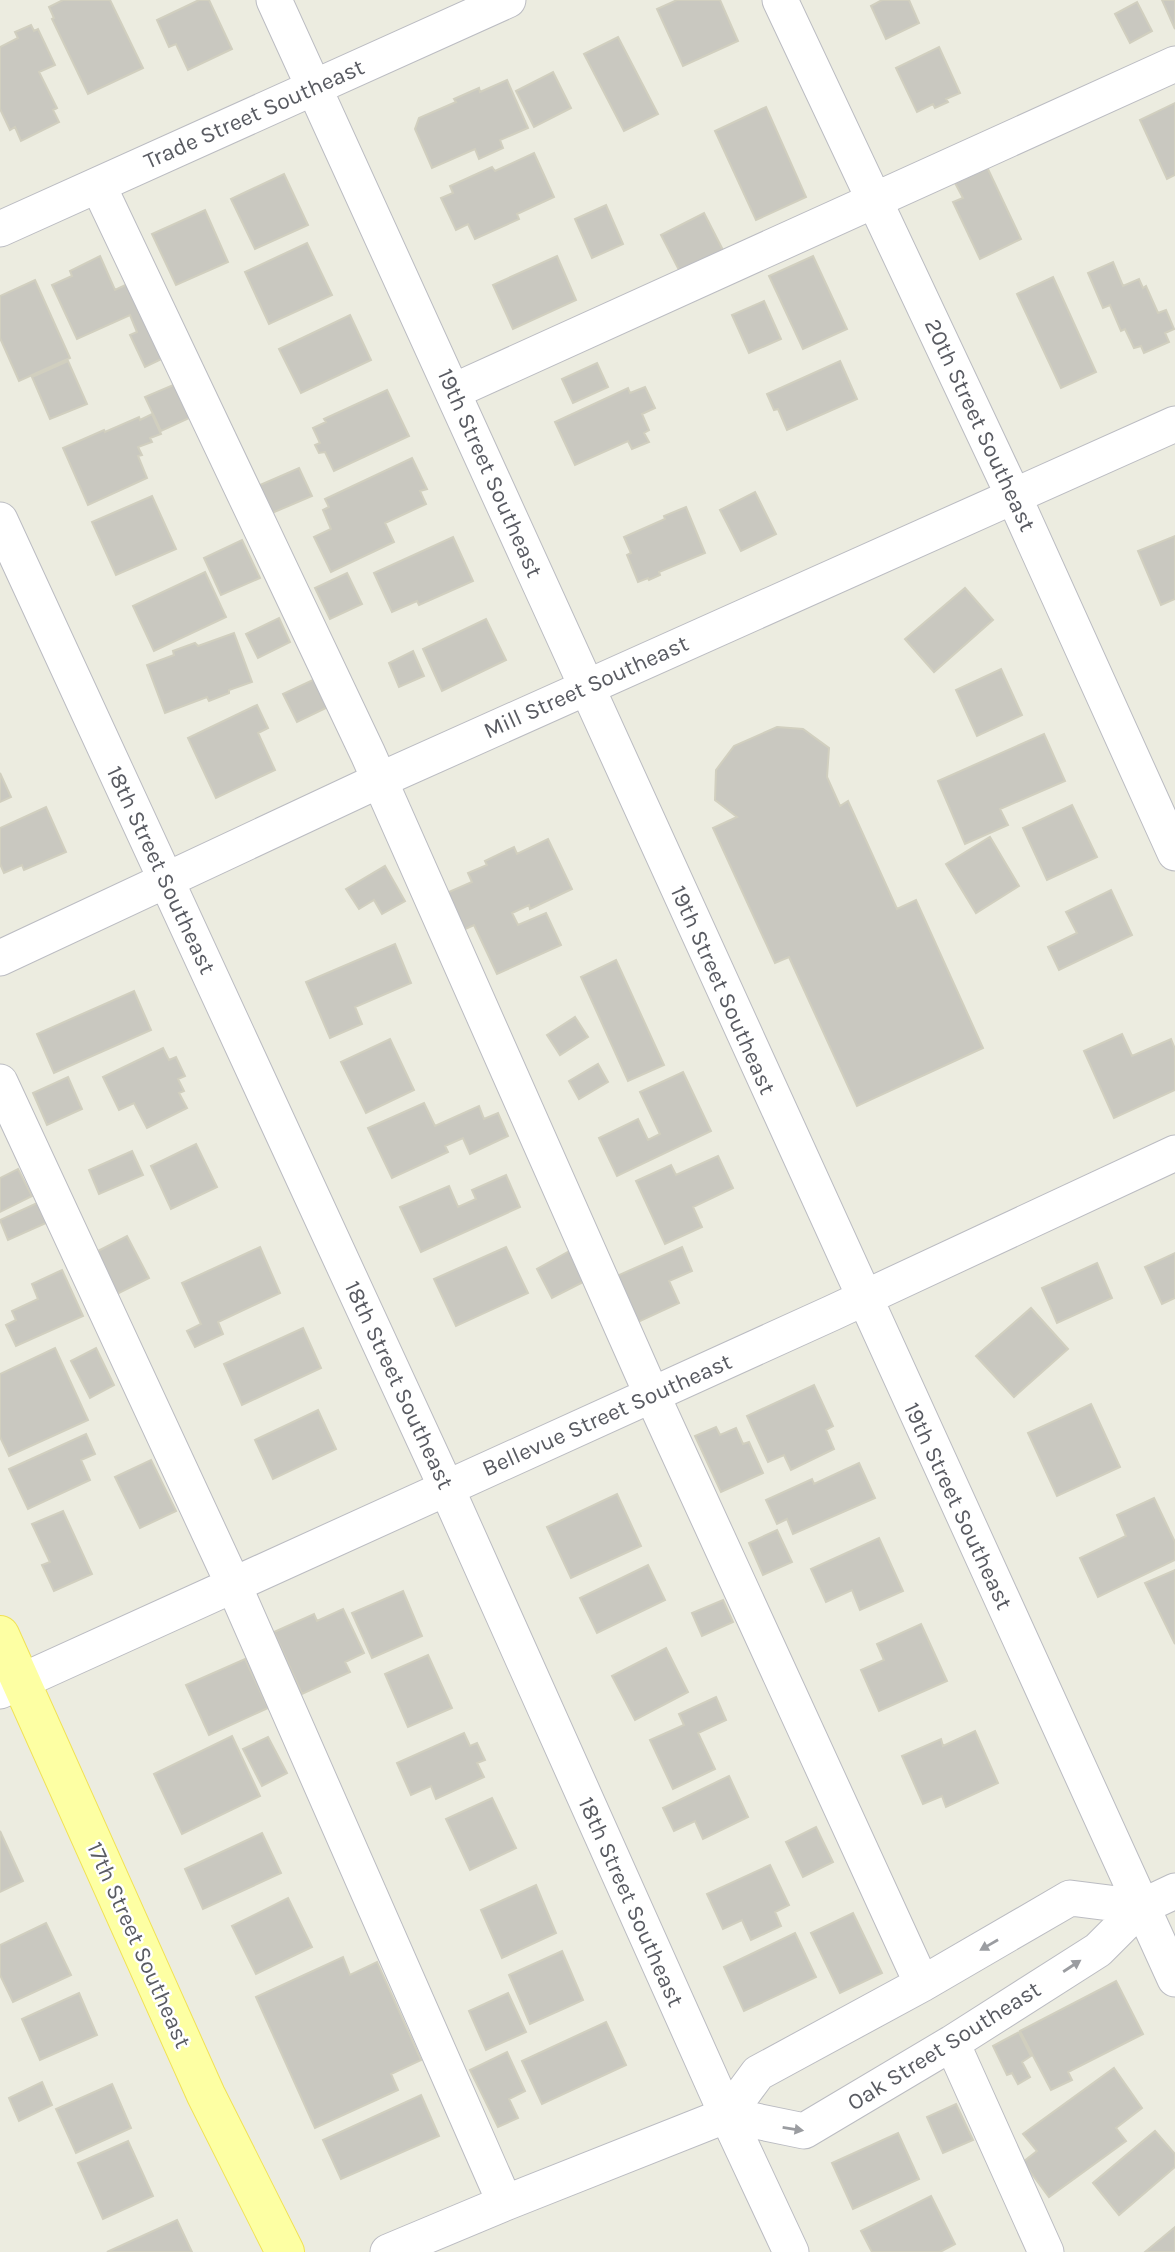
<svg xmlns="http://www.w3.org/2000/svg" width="1175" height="2252" viewBox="0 0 1175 2252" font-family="Karla,sans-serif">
  <rect width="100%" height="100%" fill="#ecece0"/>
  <!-- building -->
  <path fill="#c9c8c0" stroke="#d1cfbf" stroke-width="2" d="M 63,0 L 110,0 L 143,68 L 88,94 L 52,19 L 54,18 L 49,7 Z
    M 199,0 L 209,0 L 232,49 L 188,70 L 176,44 L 169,47 L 157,20 Z
    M 677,0 L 720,0 L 738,41 L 683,66 L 657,9 Z
    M 909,0 L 919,23 L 886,39 L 871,6 L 882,0 Z
    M 1162,0 L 1175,0 L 1175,29 Z
    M 1137,2 L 1152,31 L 1130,43 L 1115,14 Z
    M 31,25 L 34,31 L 38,29 L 55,65 L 39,72 L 57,108 L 53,110 L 59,122 L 21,141 L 15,127 L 10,130 L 0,109 L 0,47 L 18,38 L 15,32 Z
    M 618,37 L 658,114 L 624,131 L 584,54 Z
    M 939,47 L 960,93 L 946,99 L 948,102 L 935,108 L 933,104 L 917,112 L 896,68 Z
    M 553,72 L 571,108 L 534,127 L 516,91 Z
    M 507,80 L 528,128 L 500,140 L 503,148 L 479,159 L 475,149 L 432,168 L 415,129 L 419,118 L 456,102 L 454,99 L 479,88 L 480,92 Z
    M 1175,103 L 1175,175 L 1167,179 L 1140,120 Z
    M 766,107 L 806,197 L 756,220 L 715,131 Z
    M 534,153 L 554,197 L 517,214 L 519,219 L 475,239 L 468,224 L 456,230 L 441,198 L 453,193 L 450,186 L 492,167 L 495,171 Z
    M 987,167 L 1021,239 L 980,259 L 953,202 L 963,198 L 955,183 Z
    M 284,174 L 308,225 L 255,249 L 231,199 Z
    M 606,205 L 623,244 L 592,258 L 575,219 Z
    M 205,210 L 228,262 L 176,285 L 152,234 Z
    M 704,213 L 723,250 L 680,272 L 661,235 Z
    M 307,243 L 332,295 L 269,324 L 245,272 Z
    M 100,256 L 115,290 L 138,279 L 172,354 L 145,367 L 130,335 L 137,332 L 130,315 L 77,339 L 52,285 L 72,276 L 70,271 Z
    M 557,256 L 576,300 L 513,329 L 493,285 Z
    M 813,256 L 847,329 L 803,349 L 769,276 Z
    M 1113,262 L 1123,286 L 1139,279 L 1143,288 L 1146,286 L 1158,313 L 1166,310 L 1174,329 L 1165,333 L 1169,342 L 1144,353 L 1141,346 L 1134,348 L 1125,329 L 1121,331 L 1110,305 L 1103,308 L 1088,273 Z
    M 1053,277 L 1096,372 L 1061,388 L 1017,294 Z
    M 35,280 L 70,358 L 19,381 L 0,338 L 0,296 Z
    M 764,301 L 781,339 L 749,353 L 732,315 Z
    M 350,315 L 371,360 L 301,393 L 279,349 Z
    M 68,361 L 87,404 L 50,419 L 32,377 Z
    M 840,361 L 857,399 L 787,430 L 778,409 L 774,410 L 767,394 Z
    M 597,363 L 608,387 L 573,403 L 562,379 Z
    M 185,380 L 200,413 L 161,431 L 145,397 Z
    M 645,387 L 655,408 L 642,414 L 649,430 L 644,433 L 649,442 L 632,449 L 628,441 L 575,465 L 555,422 L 628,388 L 630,393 Z
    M 387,390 L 409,436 L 334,471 L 325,452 L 319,453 L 315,445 L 320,443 L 313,428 L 326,422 L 324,419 Z
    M 152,414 L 161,434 L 150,438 L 152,442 L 138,447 L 142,455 L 138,456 L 147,478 L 88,505 L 63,448 L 104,430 L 105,432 L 139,417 L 140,420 Z
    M 412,458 L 427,489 L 420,491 L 426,504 L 385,523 L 394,542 L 331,572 L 314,537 L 331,529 L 323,510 L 329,507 L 325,499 Z
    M 299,468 L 312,496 L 272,513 L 260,485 Z
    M 755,492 L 776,534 L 741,551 L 720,510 Z
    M 152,496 L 176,549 L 116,575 L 92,522 Z
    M 686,507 L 705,553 L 659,572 L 660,575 L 649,580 L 648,578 L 638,582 L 627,555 L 631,553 L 624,537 L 665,519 L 664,516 Z
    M 1175,536 L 1175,599 L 1161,605 L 1138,551 Z
    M 453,537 L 473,581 L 419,605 L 417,601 L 392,612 L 374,573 Z
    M 242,540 L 260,578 L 221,595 L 204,558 Z
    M 205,572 L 226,617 L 154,651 L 133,606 Z
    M 347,573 L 362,604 L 330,619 L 315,588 Z
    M 965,588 L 993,620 L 934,672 L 905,639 Z
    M 279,618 L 290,642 L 258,658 L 246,634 Z
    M 486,619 L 506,660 L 442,691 L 423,649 Z
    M 234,633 L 252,682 L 229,690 L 229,693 L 209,701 L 207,697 L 165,713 L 147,665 L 174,655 L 173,651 L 195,643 L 198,646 Z
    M 413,651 L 424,676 L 399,687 L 389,663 Z
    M 1001,669 L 1022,715 L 977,736 L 956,690 Z
    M 317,678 L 330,706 L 297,722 L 283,694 Z
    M 257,705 L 268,728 L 258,733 L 275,770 L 216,798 L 188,738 Z
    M 777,727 L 803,729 L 829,748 L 827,777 L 840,806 L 848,801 L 897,909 L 916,900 L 983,1048 L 857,1106 L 789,957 L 775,963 L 713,828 L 737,817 L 715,800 L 716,770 L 734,746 Z
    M 1044,734 L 1065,781 L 1000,809 L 1008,825 L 965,844 L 938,781 Z
    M 0,773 L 11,797 L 0,802 Z
    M 1072,805 L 1097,857 L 1047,880 L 1023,828 Z
    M 46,807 L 66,852 L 24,870 L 22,865 L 4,873 L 0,864 L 0,828 Z
    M 990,837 L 1019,886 L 976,913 L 946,864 Z
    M 548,839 L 572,889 L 530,909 L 529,905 L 512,913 L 518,925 L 546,913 L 561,945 L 497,974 L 474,925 L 459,932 L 442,895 L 472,882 L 468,873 L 487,865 L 485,861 L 514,847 L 517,854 Z
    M 385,866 L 405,901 L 382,914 L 374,900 L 359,909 L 346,889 Z
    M 1111,890 L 1132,935 L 1059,970 L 1048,947 L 1077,933 L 1066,912 Z
    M 395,944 L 411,983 L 355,1007 L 362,1024 L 330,1038 L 306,982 Z
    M 616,960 L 664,1065 L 628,1081 L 581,977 Z
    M 134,991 L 151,1030 L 54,1073 L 37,1034 Z
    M 575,1017 L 588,1037 L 560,1055 L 547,1035 Z
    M 1122,1034 L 1132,1056 L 1171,1039 L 1175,1049 L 1175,1090 L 1114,1118 L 1084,1051 Z
    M 390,1039 L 414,1090 L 366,1113 L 341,1062 Z
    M 163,1048 L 169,1060 L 176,1057 L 185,1076 L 178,1079 L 184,1091 L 179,1093 L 187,1108 L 147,1128 L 134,1103 L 119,1110 L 103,1077 Z
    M 598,1064 L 608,1082 L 579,1099 L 569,1081 Z
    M 683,1072 L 711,1131 L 617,1176 L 599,1138 L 638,1119 L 648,1140 L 660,1134 L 640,1092 Z
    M 68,1077 L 82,1109 L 47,1125 L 33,1093 Z
    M 424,1103 L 435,1126 L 479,1106 L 484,1119 L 498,1113 L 508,1136 L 470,1154 L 463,1138 L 445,1146 L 448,1152 L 392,1178 L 368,1128 Z
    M 196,1144 L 217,1187 L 171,1209 L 151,1166 Z
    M 132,1151 L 143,1175 L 99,1194 L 89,1170 Z
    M 718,1156 L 733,1188 L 693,1207 L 702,1227 L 665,1244 L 636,1181 L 671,1165 L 676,1175 Z
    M 18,1169 L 32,1196 L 0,1212 L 0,1178 Z
    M 506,1175 L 520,1207 L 421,1252 L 400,1207 L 449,1186 L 458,1207 L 476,1199 L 472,1190 Z
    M 37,1203 L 46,1223 L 8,1240 L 0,1220 Z
    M 127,1236 L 149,1278 L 117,1294 L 96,1252 Z
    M 260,1247 L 280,1293 L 218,1322 L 223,1334 L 195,1347 L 187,1331 L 201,1324 L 182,1283 Z
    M 506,1247 L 528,1293 L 456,1326 L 434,1279 Z
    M 682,1247 L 692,1271 L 669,1281 L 679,1303 L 638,1322 L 617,1276 Z
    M 573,1249 L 589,1279 L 552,1298 L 537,1269 Z
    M 1175,1253 L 1175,1298 L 1162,1304 L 1145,1267 Z
    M 1097,1263 L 1112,1298 L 1057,1323 L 1042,1288 Z
    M 62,1270 L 83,1316 L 16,1346 L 6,1325 L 16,1320 L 12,1311 L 38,1299 L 32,1284 Z
    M 1031,1308 L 1068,1349 L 1014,1397 L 976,1356 Z
    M 303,1328 L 321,1368 L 242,1405 L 224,1364 Z
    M 55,1348 L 88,1420 L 9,1456 L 0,1437 L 0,1374 Z
    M 96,1348 L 114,1385 L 90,1398 L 71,1361 Z
    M 814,1385 L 833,1426 L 826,1430 L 834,1449 L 791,1470 L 784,1455 L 768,1462 L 747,1416 Z
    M 1091,1404 L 1120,1467 L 1057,1496 L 1028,1433 Z
    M 318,1410 L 336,1449 L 273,1479 L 255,1440 Z
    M 716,1427 L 720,1435 L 736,1428 L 743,1444 L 749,1442 L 763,1473 L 721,1492 L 695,1436 Z
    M 86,1434 L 95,1454 L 81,1460 L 90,1480 L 28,1509 L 9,1469 Z
    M 151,1460 L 176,1511 L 140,1528 L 115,1477 Z
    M 859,1463 L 875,1498 L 793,1534 L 787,1519 L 777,1524 L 766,1500 L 812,1479 L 814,1484 Z
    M 617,1494 L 641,1546 L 571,1578 L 547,1527 Z
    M 1154,1498 L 1175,1542 L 1175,1560 L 1098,1597 L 1080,1558 L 1126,1536 L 1117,1515 Z
    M 63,1511 L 92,1574 L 54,1591 L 42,1565 L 50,1562 L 32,1524 Z
    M 777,1530 L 792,1562 L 763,1575 L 749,1543 Z
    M 879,1538 L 903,1591 L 860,1610 L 852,1590 L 826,1602 L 811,1569 Z
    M 648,1565 L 665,1600 L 597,1633 L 580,1598 Z
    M 1175,1570 L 1175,1644 L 1145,1583 Z
    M 403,1591 L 422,1636 L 372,1658 L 352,1613 Z
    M 723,1600 L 733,1622 L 702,1636 L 692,1613 Z
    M 343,1609 L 364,1653 L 345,1662 L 350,1672 L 302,1694 L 274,1632 L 314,1614 L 317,1621 Z
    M 921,1624 L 947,1681 L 879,1711 L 861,1670 L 884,1660 L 877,1644 Z
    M 666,1648 L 688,1692 L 635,1720 L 612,1676 Z
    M 428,1655 L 452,1708 L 408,1727 L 385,1674 Z
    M 245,1659 L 268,1708 L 209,1735 L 186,1685 Z
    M 716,1697 L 726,1720 L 698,1733 L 715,1769 L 673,1789 L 650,1740 L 684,1725 L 679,1714 Z
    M 975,1731 L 998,1783 L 946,1807 L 942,1796 L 923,1804 L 902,1756 L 941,1739 L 943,1746 Z
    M 464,1733 L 470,1746 L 477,1743 L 485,1760 L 477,1763 L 484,1777 L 436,1799 L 431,1786 L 411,1795 L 397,1763 Z
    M 232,1736 L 260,1796 L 182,1834 L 154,1774 Z
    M 268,1737 L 287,1773 L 262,1786 L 243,1749 Z
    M 729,1776 L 748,1817 L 703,1839 L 695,1821 L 674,1831 L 663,1808 Z
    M 492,1798 L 516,1848 L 470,1870 L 446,1819 Z
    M 816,1827 L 833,1862 L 803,1877 L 786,1842 Z
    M 0,1831 L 23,1881 L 0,1892 Z
    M 262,1833 L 281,1873 L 203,1909 L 185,1869 Z
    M 770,1865 L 789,1905 L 775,1912 L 781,1926 L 751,1940 L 742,1920 L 723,1929 L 707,1894 Z
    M 536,1885 L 556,1933 L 502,1958 L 481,1910 Z
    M 288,1898 L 312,1947 L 256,1974 L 232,1926 Z
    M 853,1913 L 882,1973 L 840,1993 L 811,1933 Z
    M 46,1923 L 71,1975 L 13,2002 L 0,1975 L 0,1945 Z
    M 795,1933 L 816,1977 L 744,2011 L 724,1967 Z
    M 562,1951 L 583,2000 L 530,2024 L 509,1975 Z
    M 343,1957 L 350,1975 L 377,1962 L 421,2060 L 391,2074 L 398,2090 L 315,2128 L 256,1997 Z
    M 1116,1981 L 1143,2034 L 1068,2072 L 1072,2080 L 1051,2090 L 1020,2031 Z
    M 79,1993 L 97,2035 L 40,2060 L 22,2019 Z
    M 508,1993 L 526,2032 L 486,2050 L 469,2011 Z
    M 606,2022 L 626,2065 L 542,2104 L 522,2061 Z
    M 1019,2032 L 1031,2056 L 1022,2062 L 1030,2077 L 1018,2084 L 1012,2073 L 1007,2075 L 993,2046 Z
    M 507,2052 L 525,2091 L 509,2099 L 518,2118 L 498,2127 L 470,2070 Z
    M 1114,2068 L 1142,2108 L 1116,2128 L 1126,2141 L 1049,2197 L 1023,2162 L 1037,2151 L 1023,2134 Z
    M 42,2082 L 52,2105 L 19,2121 L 9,2098 Z
    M 112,2084 L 131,2128 L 76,2153 L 56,2109 Z
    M 421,2095 L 439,2136 L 341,2179 L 323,2140 Z
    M 956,2104 L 973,2140 L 943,2153 L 927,2117 Z
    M 1155,2131 L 1175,2154 L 1175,2167 L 1119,2215 L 1093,2183 Z
    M 898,2133 L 919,2179 L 853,2209 L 832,2163 Z
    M 128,2141 L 153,2196 L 103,2219 L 78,2163 Z
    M 931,2196 L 955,2244 L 940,2252 L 872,2252 L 861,2231 Z
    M 177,2220 L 192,2252 L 107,2252 Z
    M 1175,2227 L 1175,2252 L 1145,2252 Z"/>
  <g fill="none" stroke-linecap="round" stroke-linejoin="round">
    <!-- minor casing -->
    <g stroke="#bbbcc2" stroke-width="37">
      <path id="minor" d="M 274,0 L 1175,1979
        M 780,0 L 1014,497 L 1175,853
        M 98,185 L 368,754 L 652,1395 L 922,1984
        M 0,229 L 508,0
        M 454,391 L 1175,64
        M 0,520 L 446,1487 L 727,2115 L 791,2252
        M 0,958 L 380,780 L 1175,424
        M 0,1082 L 234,1586 L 505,2203
        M 0,1691 L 832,1313 L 1175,1153
        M 952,2043 L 1046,2252
        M 727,2115 L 804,2131 L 952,2043 L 1098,1950 L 1141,1907 L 1175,1891
        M 388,2252 L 505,2203 L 727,2115 L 758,2073 L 922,1984 L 1070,1898 L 1141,1907"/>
    </g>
    <!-- major casing -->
    <g stroke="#f1e255" stroke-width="40">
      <path id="major" d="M 0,1635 L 206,2095 L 285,2252"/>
    </g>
    <!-- minor -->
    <use href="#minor" stroke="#fff" stroke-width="35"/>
    <!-- major -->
    <use href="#major" stroke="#fdffa3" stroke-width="38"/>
  </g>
  <!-- one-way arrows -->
  <defs><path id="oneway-solid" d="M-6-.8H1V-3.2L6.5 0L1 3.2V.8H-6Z" transform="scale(1.75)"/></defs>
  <g fill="#9b9da1">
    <use href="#oneway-solid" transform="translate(989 1945) rotate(150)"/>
    <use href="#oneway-solid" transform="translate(1072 1966) rotate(-33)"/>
    <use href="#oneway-solid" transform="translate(793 2129) rotate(9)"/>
  </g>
  <g text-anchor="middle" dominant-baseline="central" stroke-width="5" stroke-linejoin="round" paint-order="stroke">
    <!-- street labels -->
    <g font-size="23" fill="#595b62" stroke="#fff">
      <text transform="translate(254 114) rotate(-24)">Trade Street Southeast</text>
      <text transform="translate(980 425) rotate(65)">20th Street Southeast</text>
      <text transform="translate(490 473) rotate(66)">19th Street Southeast</text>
      <text transform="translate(586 687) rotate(-24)">Mill Street Southeast</text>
      <text transform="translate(161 870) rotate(65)">18th Street Southeast</text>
      <text transform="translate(723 990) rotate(66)">19th Street Southeast</text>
      <text transform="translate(399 1385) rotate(65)">18th Street Southeast</text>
      <text transform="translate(607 1415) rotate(-24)">Bellevue Street Southeast</text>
      <text transform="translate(958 1506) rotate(65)">19th Street Southeast</text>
      <text transform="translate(631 1902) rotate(66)">18th Street Southeast</text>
      <text transform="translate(139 1945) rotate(66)">17th Street Southeast</text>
      <text transform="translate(944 2046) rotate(-32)">Oak Street Southeast</text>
    </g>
  </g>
</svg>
